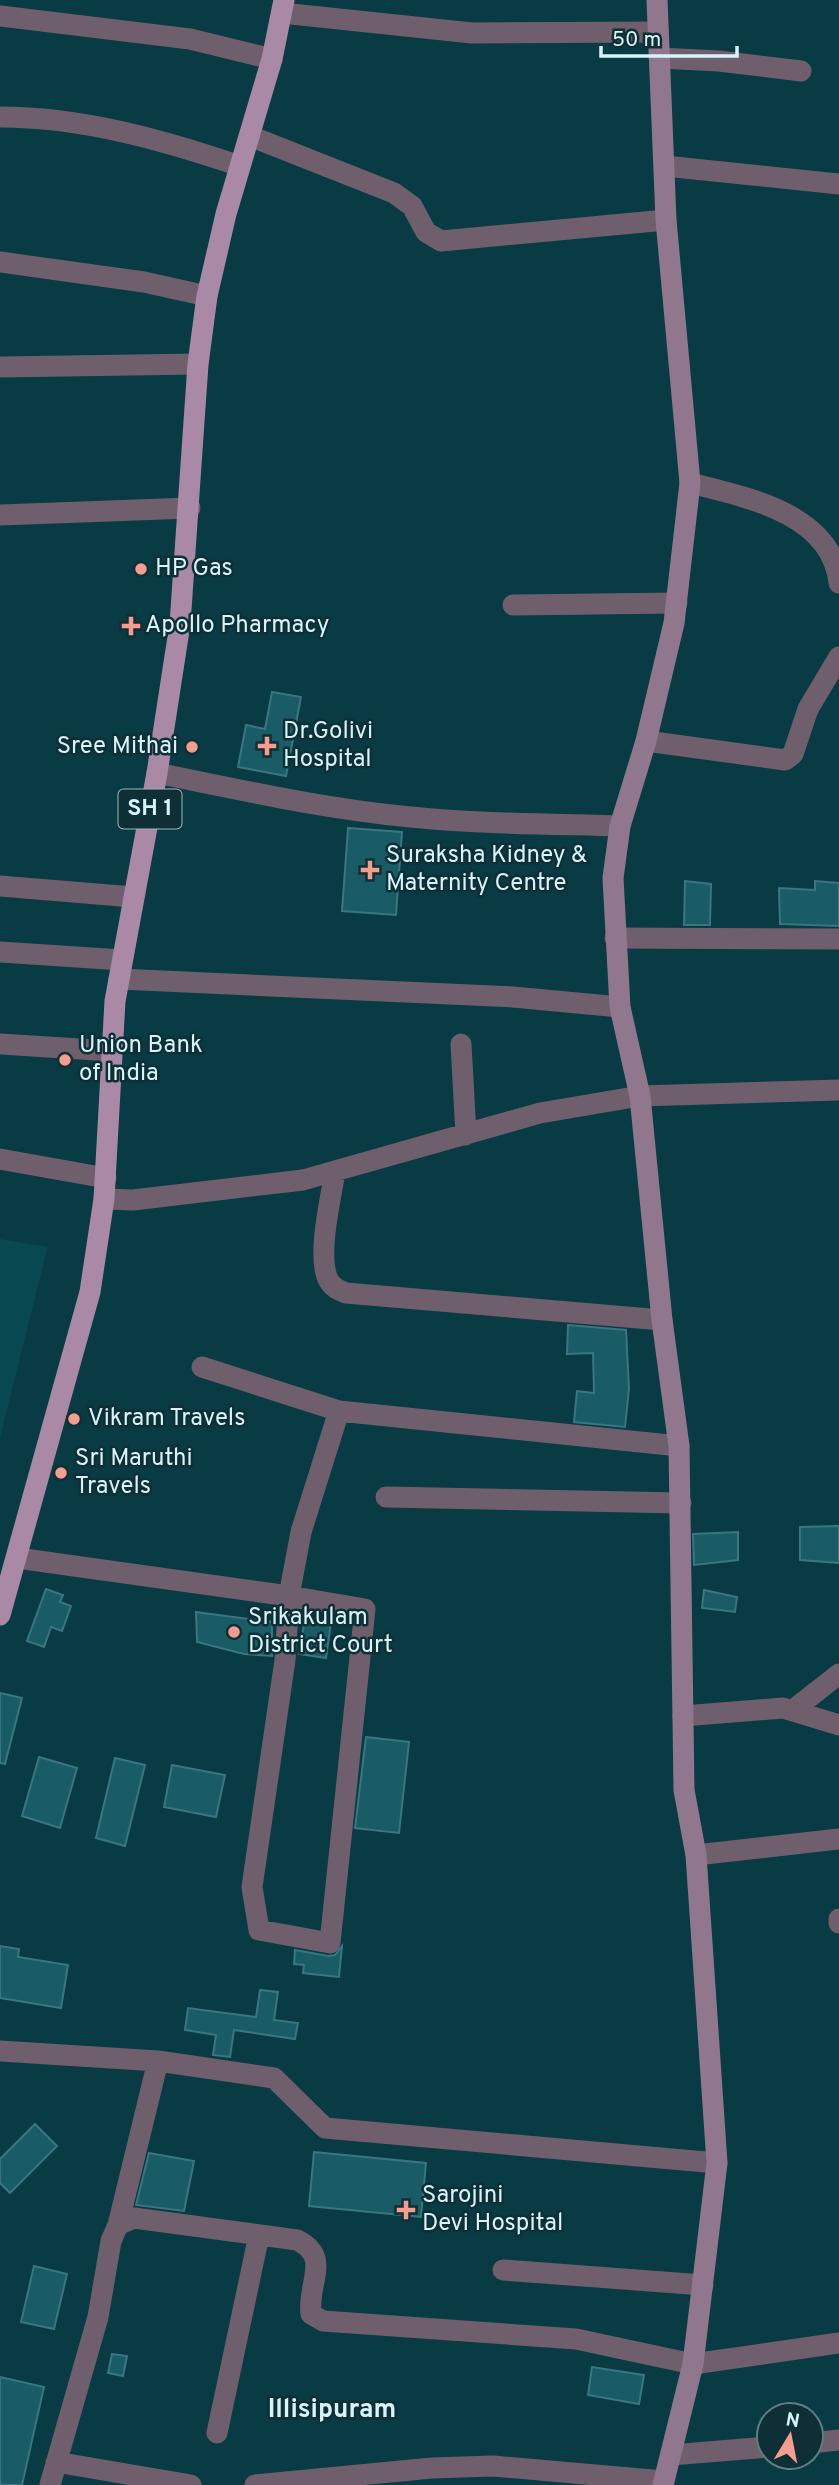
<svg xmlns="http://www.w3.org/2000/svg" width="839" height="2485" viewBox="0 0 839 2485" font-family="Overpass,sans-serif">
  <rect width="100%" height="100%" fill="#083b43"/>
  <!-- built -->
  <path fill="#084851" d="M 0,1239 L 48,1247 L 0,1438 Z"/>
  <!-- building -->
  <path fill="#1a5c66" stroke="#397681" stroke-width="2" d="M 272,692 L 301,697 L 286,776 L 238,767 L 246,725 L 265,729 Z
    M 348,828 L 402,832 L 396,915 L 342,911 Z
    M 685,881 L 711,884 L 710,925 L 684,925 Z
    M 815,881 L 839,883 L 839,926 L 780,924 L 779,888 L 815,890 Z
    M 568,1325 L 626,1330 L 629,1389 L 625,1427 L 574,1422 L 577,1391 L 594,1393 L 593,1353 L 567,1354 Z
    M 839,1526 L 839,1563 L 800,1560 L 800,1527 Z
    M 738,1532 L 738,1560 L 694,1565 L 693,1534 Z
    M 46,1589 L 63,1595 L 60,1602 L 71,1606 L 62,1631 L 51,1627 L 44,1647 L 27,1641 Z
    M 704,1590 L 737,1597 L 735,1612 L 702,1608 Z
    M 196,1612 L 272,1622 L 272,1656 L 244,1654 L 197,1642 Z
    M 305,1618 L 331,1622 L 326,1658 L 299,1654 Z
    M 0,1693 L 22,1698 L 5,1764 L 0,1763 Z
    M 366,1737 L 409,1742 L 399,1833 L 355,1828 Z
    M 39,1757 L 77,1768 L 60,1828 L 22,1816 Z
    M 115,1758 L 145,1765 L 125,1846 L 96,1838 Z
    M 172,1765 L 225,1775 L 216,1817 L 164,1807 Z
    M 0,1946 L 19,1949 L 18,1957 L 68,1965 L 61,2008 L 0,1998 Z
    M 342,1946 L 339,1977 L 303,1973 L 304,1965 L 294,1964 L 295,1950 L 328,1956 L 335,1955 Z
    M 260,1990 L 278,1992 L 274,2020 L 298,2023 L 295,2039 L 234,2030 L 230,2057 L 213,2055 L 216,2035 L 185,2030 L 188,2008 L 256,2017 Z
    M 35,2124 L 57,2146 L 10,2193 L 0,2183 L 0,2159 Z
    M 314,2152 L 426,2163 L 421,2217 L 309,2206 Z
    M 149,2153 L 194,2161 L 184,2211 L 136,2205 Z
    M 34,2266 L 67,2274 L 54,2329 L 21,2322 Z
    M 112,2354 L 127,2356 L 123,2376 L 108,2373 Z
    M 592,2367 L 644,2375 L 639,2404 L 588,2395 Z
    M 0,2377 L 44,2387 L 22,2485 L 0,2485 Z"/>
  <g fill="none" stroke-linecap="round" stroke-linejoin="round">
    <!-- street -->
    <path stroke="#6f5f6d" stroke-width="21" d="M 282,13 L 472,33 L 658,32
      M 0,16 L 190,39 L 272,59
      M 659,58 L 719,61 L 801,71
      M 0,117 C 82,117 163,140 240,166
      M 250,136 L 394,193 L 412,206 L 426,232 L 441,241 L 666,220
      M 665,166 L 839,184
      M 0,262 L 144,282 L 207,296
      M 0,367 L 198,364
      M 690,483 C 745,497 832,513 839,583
      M 0,515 L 190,508
      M 513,605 L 677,603
      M 646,741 L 785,760 L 793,754 L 808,709 L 839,657
      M 157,773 C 241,790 325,809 411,817 C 480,824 550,824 620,826
      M 0,886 L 133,897
      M 615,938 L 839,939
      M 0,952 L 122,960
      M 119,979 L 513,997 L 620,1007
      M 0,1044 L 112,1051
      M 461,1044 L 466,1135
      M 0,1159 L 106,1178
      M 335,1172 C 331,1197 316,1259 329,1281 C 333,1288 339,1290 346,1293 L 662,1320
      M 104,1199 L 133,1200 L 303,1180 L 540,1113 L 640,1096 L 839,1090
      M 202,1367 L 339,1411
      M 386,1497 L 681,1503
      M 17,1558 L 289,1596 L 301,1532 L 339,1411 L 679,1446
      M 289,1596 L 365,1609 L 330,1943 L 259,1930 L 252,1887 L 285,1660 Z
      M 793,1710 L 839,1674
      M 683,1716 L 783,1708 L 839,1725
      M 696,1855 L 839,1839
      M 839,1919 L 839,1923
      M 0,2051 L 158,2061 L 274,2078 L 325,2128 L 717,2163
      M 118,2225 L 158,2061
      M 503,2270 L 703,2285
      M 217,2433 L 259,2235
      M 811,2443 L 839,2440
      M 671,2455 L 769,2447
      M 56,2462 L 191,2485
      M 50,2485 L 98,2317 L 111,2241 L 118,2225 L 134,2218 L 297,2240 C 332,2257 307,2283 311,2314 L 323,2321 L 576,2339 L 693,2364 L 839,2343
      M 255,2485 L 432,2468 L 493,2466 L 664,2481"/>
    <!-- secondary -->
    <path stroke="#90778d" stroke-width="21" d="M 657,0 L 666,220 L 690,483 L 674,623 L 646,741 L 620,826 L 613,878 L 620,1007 L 640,1096 L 662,1320 L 679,1446 L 684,1790 L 696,1855 L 717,2163 L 693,2364 L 663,2485"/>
    <!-- primary -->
    <path stroke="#a989a5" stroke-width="21" d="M 0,1615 L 90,1292 L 104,1199 L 115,1001 L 157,773 L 180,624 L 198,364 L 207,296 L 226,214 L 272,59 L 284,0"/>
  </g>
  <!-- markers -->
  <g fill="#f59d8e" stroke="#0e2f35" stroke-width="2.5">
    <circle cx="141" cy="569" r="7"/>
    <path d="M127.5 615.5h7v7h7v7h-7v7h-7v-7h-7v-7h7z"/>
    <path d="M263.5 735.5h7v7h7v7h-7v7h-7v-7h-7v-7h7z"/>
    <circle cx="192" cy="747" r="7"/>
    <path d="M366.5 859.5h7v7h7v7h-7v7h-7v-7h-7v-7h7z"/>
    <circle cx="65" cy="1060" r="7"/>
    <circle cx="74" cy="1419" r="7"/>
    <circle cx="61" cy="1473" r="7"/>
    <circle cx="234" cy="1632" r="7"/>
    <path d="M402.5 2199.5h7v7h7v7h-7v7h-7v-7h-7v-7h7z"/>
  </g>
  <g text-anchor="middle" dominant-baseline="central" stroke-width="5" stroke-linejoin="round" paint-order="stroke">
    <!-- shield labels -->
    <rect fill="#0e2f35" stroke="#9ab9bf" stroke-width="2" x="118.5" y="789.5" width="63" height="39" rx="5"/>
    <g font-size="23" font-weight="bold" fill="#d6f4fa">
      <text x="150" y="809">SH 1</text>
    </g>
    <!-- poi labels -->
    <g font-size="24" fill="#d6f4fa" stroke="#0e2f35" text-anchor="start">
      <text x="155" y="569">HP Gas</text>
      <text x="145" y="626">Apollo Pharmacy</text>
      <text x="283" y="732">Dr.Golivi<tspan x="283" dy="28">Hospital</tspan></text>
      <text x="178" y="747" text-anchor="end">Sree Mithai</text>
      <text x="386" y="856">Suraksha Kidney &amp;<tspan x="386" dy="28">Maternity Centre</tspan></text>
      <text x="79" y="1046">Union Bank<tspan x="79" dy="28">of India</tspan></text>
      <text x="88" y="1419">Vikram Travels</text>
      <text x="75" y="1459">Sri Maruthi<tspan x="75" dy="28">Travels</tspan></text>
      <text x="248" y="1618">Srikakulam<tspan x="248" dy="28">District Court</tspan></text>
      <text x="422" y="2196">Sarojini<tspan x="422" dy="28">Devi Hospital</tspan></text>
    </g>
    <!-- neighbourhood labels -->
    <g font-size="26" font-weight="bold" fill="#d6f4fa" stroke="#0e2f35">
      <text x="332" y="2410">Illisipuram</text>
    </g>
  </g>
  <!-- north arrow -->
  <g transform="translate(790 2436) rotate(10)"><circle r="33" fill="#0e2f35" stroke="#5e7e84" stroke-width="2"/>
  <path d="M0-5L12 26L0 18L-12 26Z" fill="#f59d8e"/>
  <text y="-10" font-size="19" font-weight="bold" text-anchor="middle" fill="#d6f4fa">N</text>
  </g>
  <!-- scale -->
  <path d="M601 46v10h136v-10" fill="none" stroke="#d6f4fa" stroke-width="3.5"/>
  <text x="612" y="46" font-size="21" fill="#d6f4fa" stroke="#0e2f35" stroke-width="5" paint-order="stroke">50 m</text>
</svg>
